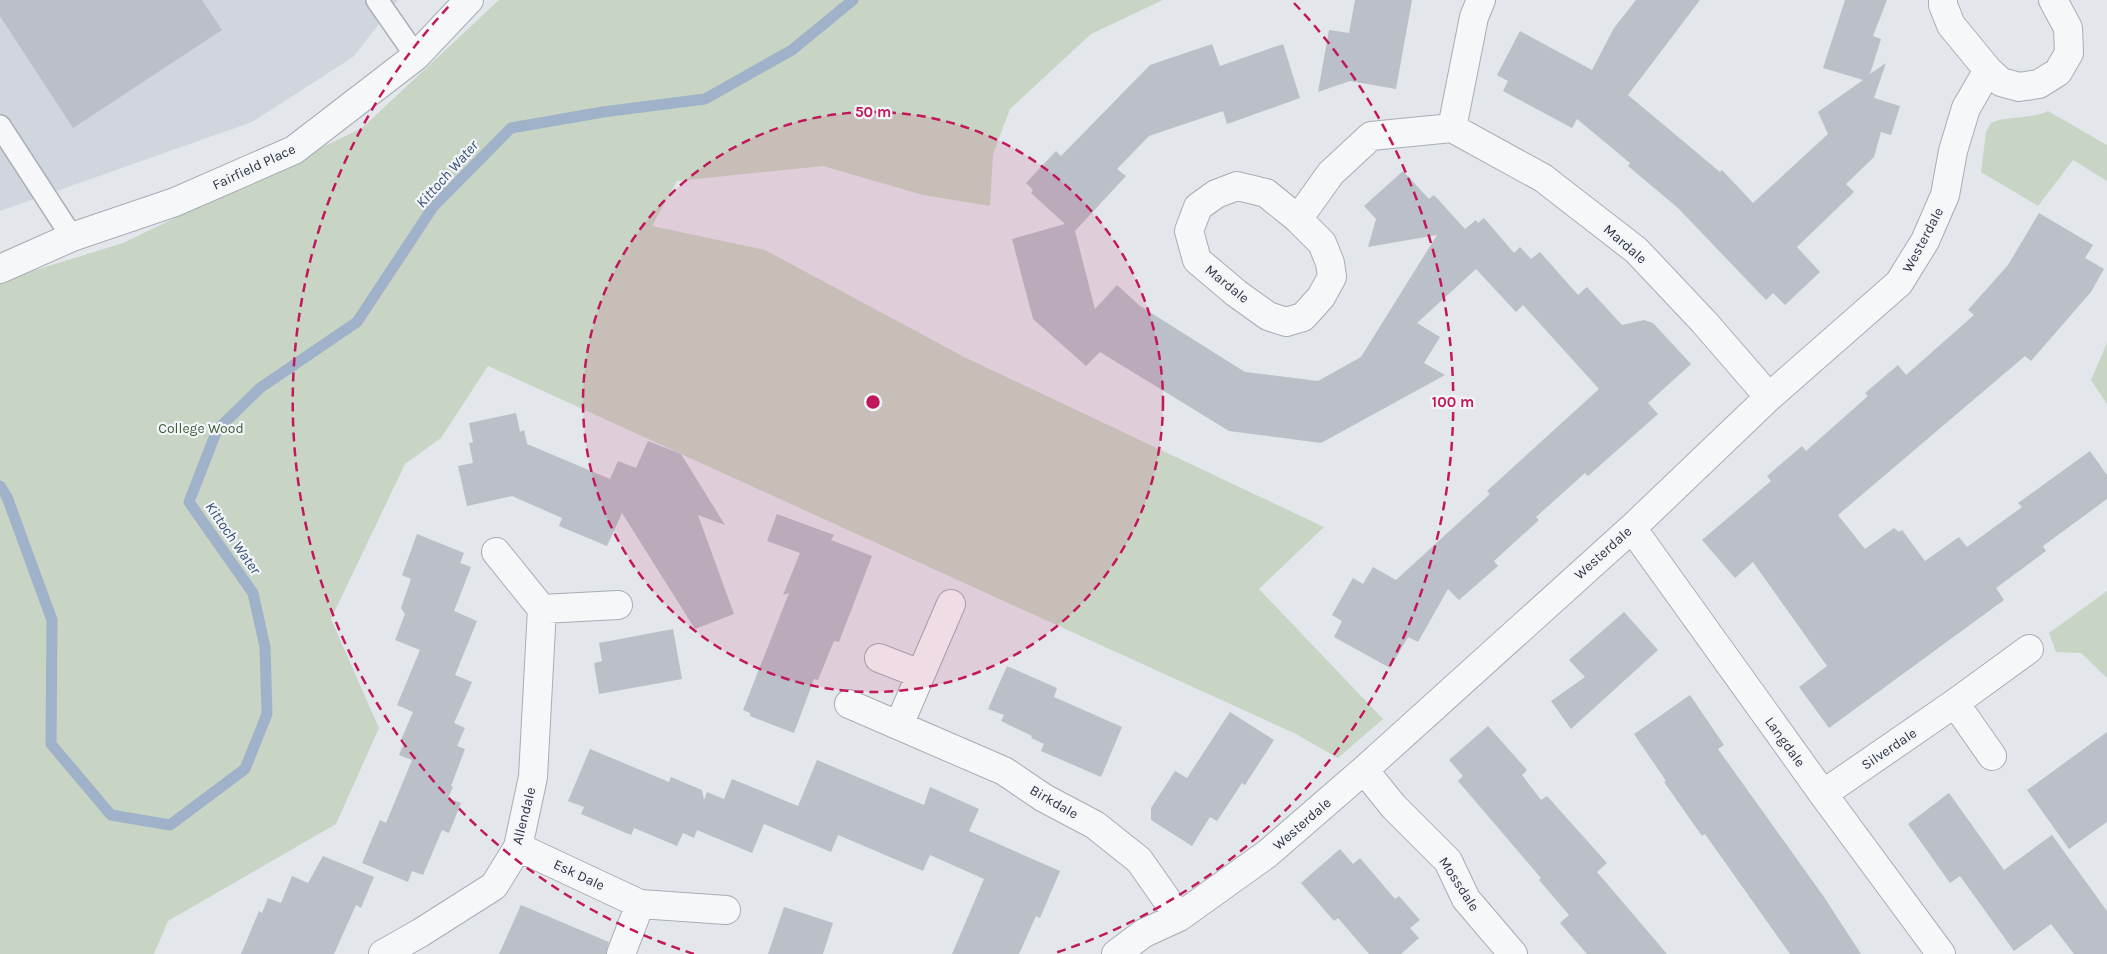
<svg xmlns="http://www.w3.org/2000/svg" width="2107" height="954" viewBox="0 0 2107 954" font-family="Karla,sans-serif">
  <rect width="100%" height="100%" fill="#e3e6eb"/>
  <!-- built -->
  <path fill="#d1d5dd" d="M 0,0 L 398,0 L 353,57 L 252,122 L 0,211 Z"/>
  <!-- green -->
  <path fill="#c8d5c4" d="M 499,0 L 1163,0 L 1091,34 L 1010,109 L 993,154 L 990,206 L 923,195 L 823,166 L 677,181 L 652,226 L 765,250 L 966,358 L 1324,527 L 1259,589 L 1383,719 L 1338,758 L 1296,734 L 488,366 L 441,438 L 405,464 L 331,619 L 379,728 L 336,824 L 168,921 L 154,954 L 0,954 L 0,281 L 123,243 L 362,128 Z
    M 2048,111 L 2107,145 L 2107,181 L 2073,160 L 2038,206 L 1981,172 L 1986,132 L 1991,123 C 2010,115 2030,120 2048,111 Z
    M 2107,343 L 2107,404 L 2091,380 Z
    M 2107,591 L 2107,678 L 2081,653 L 2056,652 L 2049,633 Z"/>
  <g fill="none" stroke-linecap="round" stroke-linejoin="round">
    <!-- stream -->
    <path stroke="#9fb2ca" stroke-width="11" d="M 0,486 L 7,497 L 52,620 L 51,744 L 111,815 L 170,825 L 245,769 L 267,714 L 265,647 L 253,593 L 189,502 L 217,430 L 260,388 L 357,322 L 433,207 L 511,128 L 603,112 L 705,99 L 792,50 L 853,0"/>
  </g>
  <!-- building -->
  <path fill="#babfc8" d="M 0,0 L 202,0 L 222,30 L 73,128 L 0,16 Z
    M 1355,0 L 1412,0 L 1396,89 L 1350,81 L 1318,92 L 1329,30 L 1349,33 Z
    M 1636,0 L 1700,0 L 1628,95 L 1720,172 L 1722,170 L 1753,203 L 1828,134 L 1818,112 L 1863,80 L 1823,68 L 1845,0 L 1887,0 L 1873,36 L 1881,39 L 1870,74 L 1886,63 L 1874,98 L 1900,106 L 1891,135 L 1881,132 L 1874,157 L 1846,184 L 1854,192 L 1797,247 L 1820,272 L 1785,305 L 1773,293 L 1766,300 L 1678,208 L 1628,166 L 1630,163 L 1577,119 L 1572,128 L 1503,91 L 1508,81 L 1497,75 L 1520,31 L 1592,70 L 1614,28 Z
    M 1212,44 L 1220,66 L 1283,44 L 1300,98 L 1227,124 L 1223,111 L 1149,136 L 1117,169 L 1126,176 L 1075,231 L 1095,309 L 1117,285 L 1140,306 L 1245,372 L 1318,381 L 1361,357 L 1437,235 L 1368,247 L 1376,219 L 1364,206 L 1403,171 L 1429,199 L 1434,195 L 1465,229 L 1476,220 L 1478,223 L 1484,218 L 1514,253 L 1520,247 L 1531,259 L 1540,252 L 1578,295 L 1587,287 L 1622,325 L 1644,320 L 1653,323 L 1691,364 L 1648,403 L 1658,414 L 1588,476 L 1585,473 L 1536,517 L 1539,520 L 1494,561 L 1498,566 L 1459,600 L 1448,589 L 1418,642 L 1408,637 L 1390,668 L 1334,637 L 1342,621 L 1332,615 L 1353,578 L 1363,584 L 1373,567 L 1396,580 L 1490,494 L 1487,491 L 1599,389 L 1523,305 L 1516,312 L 1476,269 L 1417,323 L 1440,337 L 1424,363 L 1445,375 L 1321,443 L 1229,431 L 1100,352 L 1086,366 L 1033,319 L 1012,239 L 1065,224 L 1031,193 L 1033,190 L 1026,183 L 1056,151 L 1061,156 L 1150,65 Z
    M 2039,213 L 2093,245 L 2085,258 L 2104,269 L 2091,292 L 2031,361 L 2025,356 L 1838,515 L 1865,549 L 1894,528 L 1899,532 L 1902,530 L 1925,561 L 1959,537 L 1967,547 L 2022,507 L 2018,503 L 2090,451 L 2107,475 L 2107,499 L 2043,546 L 2046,551 L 1996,588 L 2004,600 L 1829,728 L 1799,687 L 1827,666 L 1753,562 L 1735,578 L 1702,540 L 1771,481 L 1767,476 L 1802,446 L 1806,451 L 1868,396 L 1865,393 L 1898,365 L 1906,375 L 1974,315 L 1968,310 L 2008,265 Z
    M 516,413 L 520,432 L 524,430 L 527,444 L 610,479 L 618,461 L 636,468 L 648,441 L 681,454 L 725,525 L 698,515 L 734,614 L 695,629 L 622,513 L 607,546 L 559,526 L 562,518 L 512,496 L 467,506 L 458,466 L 473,463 L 469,443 L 473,442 L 469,423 Z
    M 777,514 L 834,535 L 831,540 L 872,556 L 839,642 L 834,641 L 818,680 L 814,679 L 794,733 L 750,716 L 750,713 L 743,710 L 789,593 L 783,595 L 800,553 L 767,541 Z
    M 417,534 L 464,553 L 460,563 L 471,567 L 454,611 L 477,621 L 455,675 L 472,682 L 454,723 L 465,728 L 457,746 L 465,749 L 451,786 L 453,787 L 448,798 L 461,803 L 449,833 L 442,830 L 423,875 L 412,871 L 408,882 L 362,863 L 380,820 L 386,823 L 412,760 L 399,755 L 405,741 L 401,740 L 413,712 L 397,705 L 420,650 L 395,640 L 405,614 L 401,608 L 411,579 L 402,575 Z
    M 1624,612 L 1658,650 L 1571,729 L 1551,701 L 1585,677 L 1569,660 Z
    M 673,629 L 682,679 L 599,694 L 594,663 L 602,661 L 599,643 Z
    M 1007,666 L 1057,688 L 1054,697 L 1122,727 L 1101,777 L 1041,751 L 1044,744 L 1031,738 L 1032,736 L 1001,721 L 1004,715 L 988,709 Z
    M 1690,695 L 1724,745 L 1718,749 L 1824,897 L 1861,954 L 1790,954 L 1705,834 L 1702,836 L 1664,782 L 1666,781 L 1634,734 Z
    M 1230,712 L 1274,740 L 1245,785 L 1242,783 L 1217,821 L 1210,817 L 1192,846 L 1151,820 L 1151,808 L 1175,771 L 1187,778 Z
    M 1488,726 L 1527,770 L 1522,775 L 1541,800 L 1547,796 L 1607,863 L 1597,872 L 1667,954 L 1587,954 L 1560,923 L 1569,915 L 1539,880 L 1541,878 L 1458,781 L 1463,776 L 1449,760 Z
    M 2107,732 L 2107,822 L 2069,849 L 2027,790 Z
    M 590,749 L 669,782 L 671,777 L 702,790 L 704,800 L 707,792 L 724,799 L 732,779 L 798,806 L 817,760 L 924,805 L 930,787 L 979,809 L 969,831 L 1060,871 L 1040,918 L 1036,916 L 1019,954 L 952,954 L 984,879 L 930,855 L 923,871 L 838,835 L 831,852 L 764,824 L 752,853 L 697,830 L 694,838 L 683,833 L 677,846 L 634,828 L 631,835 L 581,814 L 584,807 L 568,801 Z
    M 1949,793 L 2004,870 L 2052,835 L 2107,911 L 2107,954 L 2074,954 L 2051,924 L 2014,951 L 1960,876 L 1950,883 L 1908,824 Z
    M 1340,849 L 1353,864 L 1360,858 L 1395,899 L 1399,896 L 1420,920 L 1410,928 L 1419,938 L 1401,954 L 1369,954 L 1338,918 L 1334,921 L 1301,883 Z
    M 323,856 L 374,877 L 361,908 L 356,905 L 334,954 L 241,954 L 259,911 L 262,913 L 268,898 L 281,903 L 292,876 L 308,883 Z
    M 521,905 L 609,942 L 606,954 L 499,954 Z
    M 784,907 L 833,923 L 823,954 L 768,954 Z"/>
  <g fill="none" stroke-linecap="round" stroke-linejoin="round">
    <!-- lane casing -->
    <g stroke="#a8adb5" stroke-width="24">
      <path id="lane" d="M 377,0 L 416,56
        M 0,126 L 72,237"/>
    </g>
    <!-- street casing -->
    <g stroke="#a8adb5" stroke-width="30">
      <path id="street" d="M 1943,0 L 1943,5 L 1951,25 L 1988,70 L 2001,82 L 2019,87 L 2039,84 L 2058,72 L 2069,53 L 2068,28 L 2053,0
        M 1452,128 L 1474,17 L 1481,0
        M 1237,186 L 1266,193 L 1298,219 L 1322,243 L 1330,263 L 1332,277 L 1321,297 L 1303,317 L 1286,322 L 1268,316 L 1236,293 L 1197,260 L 1189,231 L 1198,207 L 1216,194 Z
        M 1298,219 L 1331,173 L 1371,136 L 1452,128 L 1543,178 L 1636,250 L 1704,322 L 1769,397
        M 0,269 L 72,237 L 175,202 L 294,150 L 416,56 L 469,0
        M 1632,528 L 1823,794 L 1941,954
        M 542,609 L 618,605
        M 879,658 L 920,674
        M 1955,703 L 1992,756
        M 849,704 L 1004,771 L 1044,798 L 1095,825 L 1139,860 L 1179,917
        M 899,725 L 951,604
        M 1364,770 L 1394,807 L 1448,861 L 1466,899 L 1513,954
        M 1823,794 L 1955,703 L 2029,649
        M 518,847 L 640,904 L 726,910
        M 383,954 L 420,933 L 494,886 L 518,847 L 533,777 L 542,609 L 496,552
        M 621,954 L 640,904
        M 1116,954 L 1144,933 L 1179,917 L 1267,854 L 1364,770 L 1632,528 L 1769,397 L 1899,283 L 1925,241 L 1945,195 L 1953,151 L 1966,108 L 1988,70"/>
    </g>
    <!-- lane -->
    <use href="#lane" stroke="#f6f7f9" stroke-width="21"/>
    <!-- street -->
    <use href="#street" stroke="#f6f7f9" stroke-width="28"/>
  </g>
  <!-- distance rings -->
  <circle cx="873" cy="402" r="290" fill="#c2185b" fill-opacity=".12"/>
  <g fill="none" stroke="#c2185b" stroke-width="2.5" stroke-dasharray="9 6">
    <circle cx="873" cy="402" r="290"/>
    <path d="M694 954A580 580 0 0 1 452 3M1294 3A580 580 0 0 1 1052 954"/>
  </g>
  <g text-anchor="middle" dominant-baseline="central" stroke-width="4.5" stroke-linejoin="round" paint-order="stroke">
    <!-- street labels -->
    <g font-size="14" fill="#2b3343" stroke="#f3f5f8">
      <text transform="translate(254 167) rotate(-25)">Fairfield Place</text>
      <text transform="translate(1923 240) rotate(-62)">Westerdale</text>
      <text transform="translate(1625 244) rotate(41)">Mardale</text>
      <text transform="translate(1227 284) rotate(39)">Mardale</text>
      <text transform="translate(1603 553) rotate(-42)">Westerdale</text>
      <text transform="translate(1785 742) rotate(54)">Langdale</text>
      <text transform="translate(1889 749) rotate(-34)">Silverdale</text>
      <text transform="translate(1054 802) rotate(30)">Birkdale</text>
      <text transform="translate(524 816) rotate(-76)">Allendale</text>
      <text transform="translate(1302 824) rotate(-41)">Westerdale</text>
      <text transform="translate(579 875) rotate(25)">Esk Dale</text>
      <text transform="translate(1459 884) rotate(57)">Mossdale</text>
    </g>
    <!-- park labels -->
    <g font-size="14" fill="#3e5e38" stroke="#f3f5f8">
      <text x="201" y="428">College Wood</text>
    </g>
    <!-- water labels -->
    <g font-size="15" font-style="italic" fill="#355177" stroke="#f3f5f8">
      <text transform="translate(447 174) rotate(-48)">Kittoch Water</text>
      <text transform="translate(233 538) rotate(55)">Kittoch Water</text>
    </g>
  </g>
  <circle cx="873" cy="402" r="8" fill="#c2185b" stroke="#f3f5f8" stroke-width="2.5"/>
  <g font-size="15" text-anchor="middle" font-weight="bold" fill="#c2185b" stroke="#f3f5f8" stroke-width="4.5" stroke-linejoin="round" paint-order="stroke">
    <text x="873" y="117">50 m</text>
    <text x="1453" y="407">100 m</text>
  </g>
</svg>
